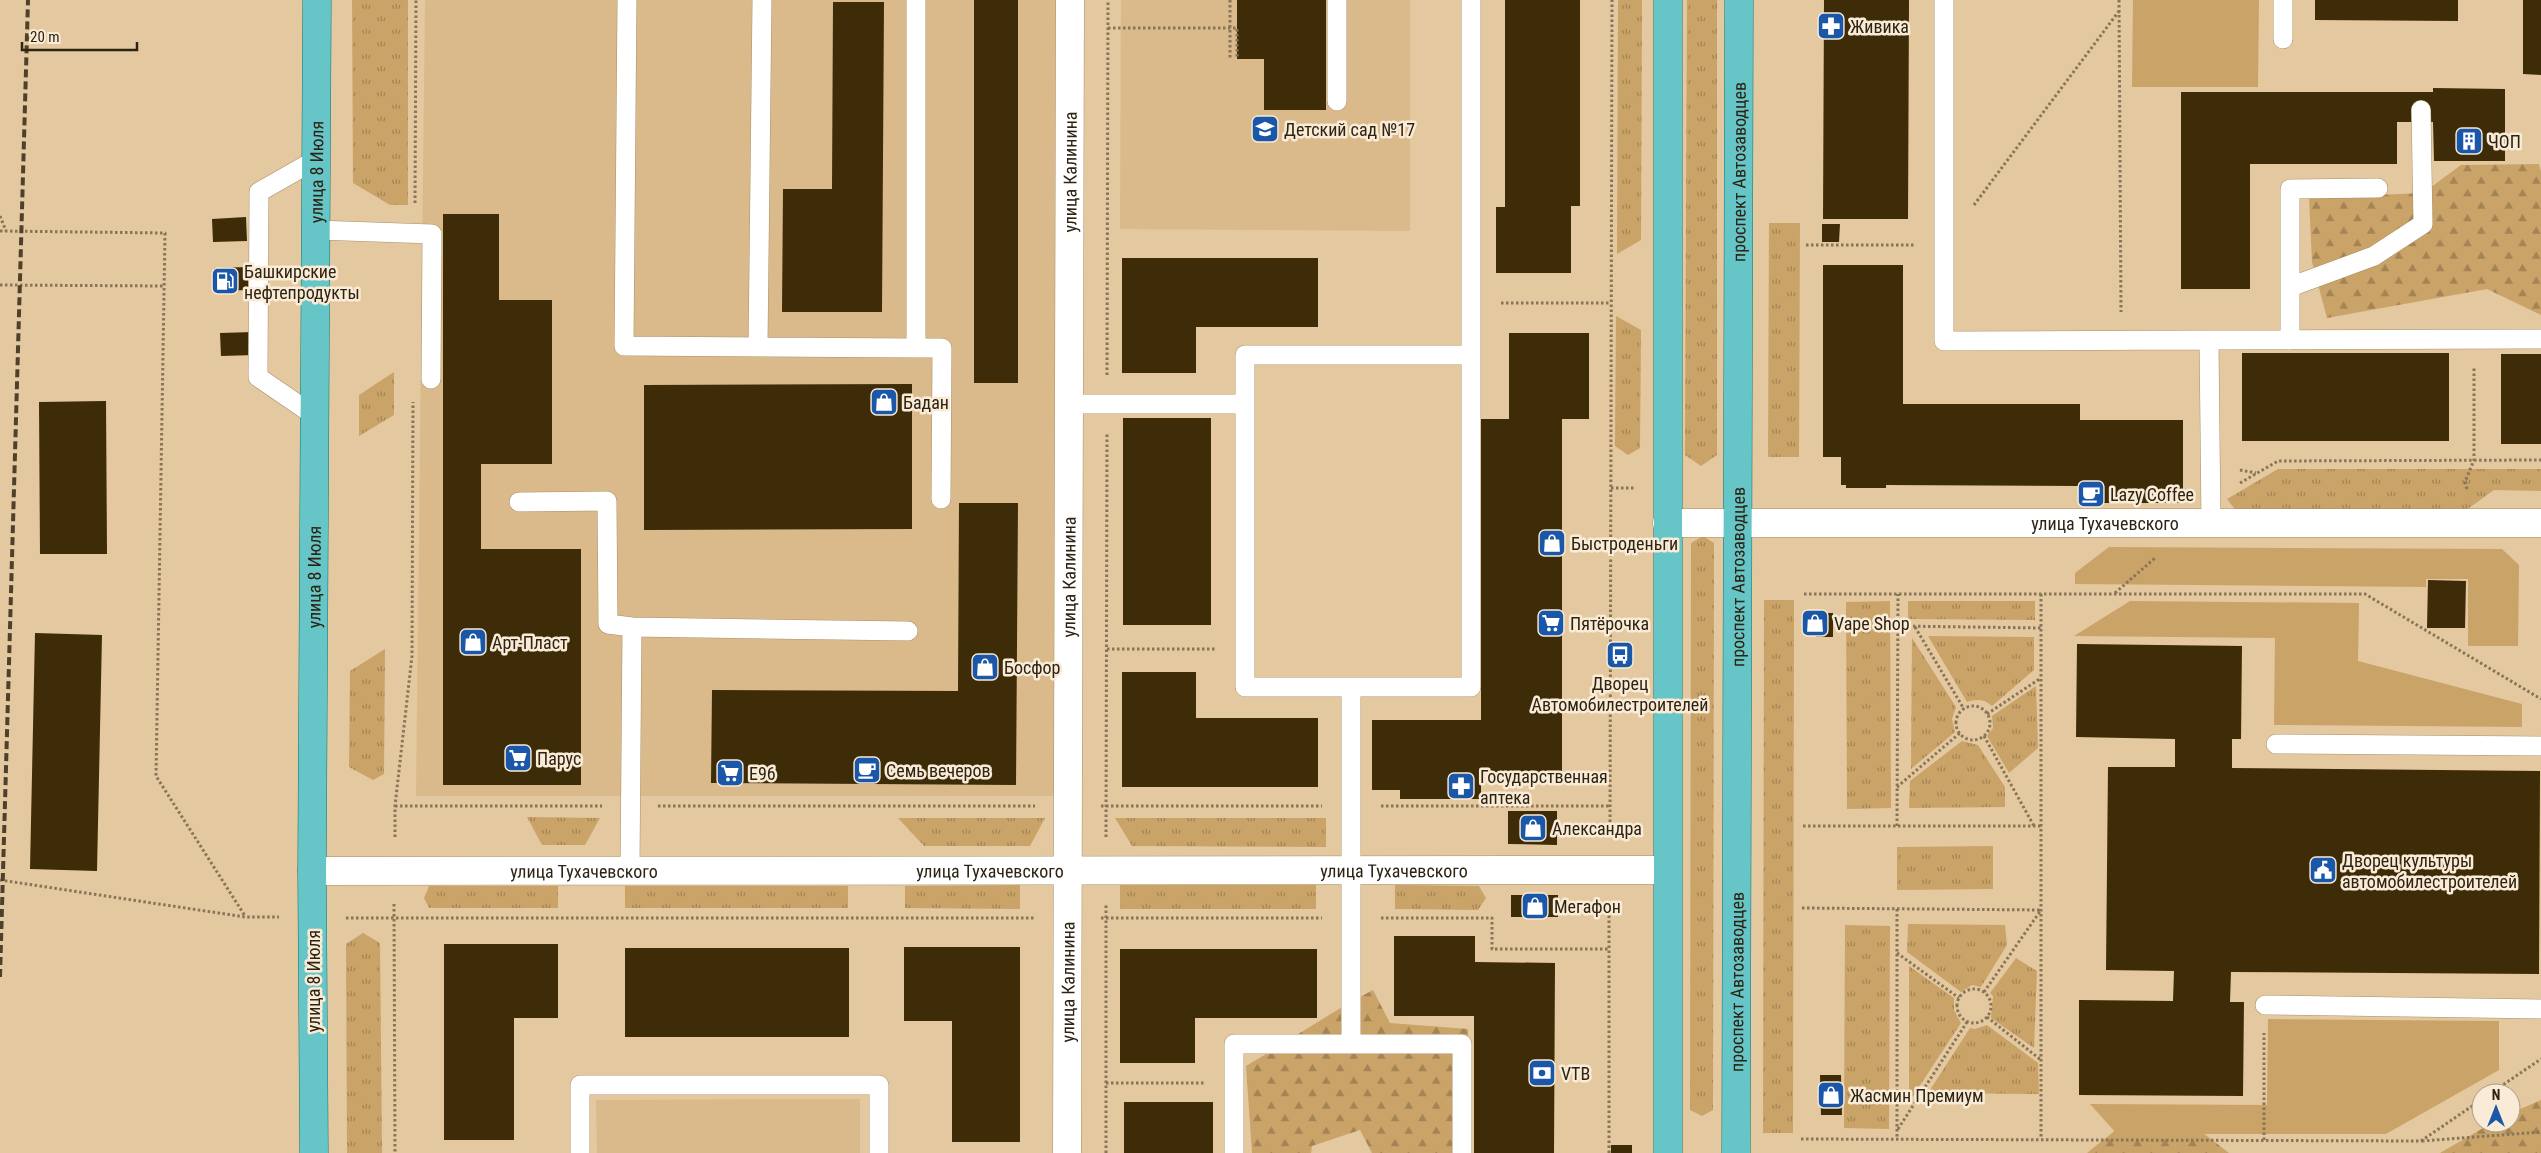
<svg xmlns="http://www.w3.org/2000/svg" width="2541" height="1153" viewBox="0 0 2541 1153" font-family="'Roboto Condensed',sans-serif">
  <defs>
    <pattern id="grass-tufts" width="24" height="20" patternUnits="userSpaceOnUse" patternTransform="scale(1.25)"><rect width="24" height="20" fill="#caa368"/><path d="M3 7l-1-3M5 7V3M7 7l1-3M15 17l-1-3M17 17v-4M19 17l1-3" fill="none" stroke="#a48454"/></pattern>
    <pattern id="forest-firs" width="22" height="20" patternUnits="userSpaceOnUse" patternTransform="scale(1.25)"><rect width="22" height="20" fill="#caa368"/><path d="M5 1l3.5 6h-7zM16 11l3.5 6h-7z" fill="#a48454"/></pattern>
  </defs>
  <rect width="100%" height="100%" fill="#e4c89f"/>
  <!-- built -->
  <path fill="#daba8b" d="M 425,0 L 1058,0 L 1056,796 L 416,796 Z
    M 1121,0 L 1410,0 L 1410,231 L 1120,229 Z
    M 860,1099 L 860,1153 L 597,1153 L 596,1100 Z"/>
  <!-- grass -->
  <path fill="url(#grass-tufts)" d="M 352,0 L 408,0 L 408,205 L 390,205 L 353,183 Z
    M 1618,0 L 1642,0 L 1641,240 L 1617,254 Z
    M 1687,0 L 1717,0 L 1717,455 L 1701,466 L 1685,455 Z
    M 1769,223 L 1800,223 L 1799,457 L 1768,457 Z
    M 1616,316 L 1641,330 L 1640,448 L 1628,455 L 1615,446 Z
    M 394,372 L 394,415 L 359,436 L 359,395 Z
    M 2278,469 L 2541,469 L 2541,491 L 2494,490 L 2462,513 L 2237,512 L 2227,499 Z
    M 1703,536 L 1714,543 L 1713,1110 L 1702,1116 L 1690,1110 L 1691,543 Z
    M 1764,600 L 1794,600 L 1793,1133 L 1763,1133 Z
    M 1890,601 L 1891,808 L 1847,809 L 1846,602 Z
    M 1908,601 L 2035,601 L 2035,620 L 1908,619 Z
    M 1928,636 L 2034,637 L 2034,670 L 1992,706 C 1984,699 1977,699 1967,702 Z
    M 1912,638 L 1956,707 L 1952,719 L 1955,732 L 1911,769 Z
    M 385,649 L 384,774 L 373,780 L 349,767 L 350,671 Z
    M 2036,686 L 2038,748 L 2009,773 L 1987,736 L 1993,728 L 1992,716 Z
    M 1962,741 L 1978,745 L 2005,787 L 2005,807 L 1909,808 L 1910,781 Z
    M 527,817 L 600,818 L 585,845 L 542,845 Z
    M 898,818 L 1045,818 L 1030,846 L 924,846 Z
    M 1115,818 L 1326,818 L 1326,847 L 1132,846 Z
    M 1993,846 L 1993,889 L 1897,890 L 1897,847 Z
    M 1020,885 L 1020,909 L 905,908 L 905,886 Z
    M 1120,885 L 1316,885 L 1316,909 L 1120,909 Z
    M 1395,885 L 1479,886 L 1486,898 L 1478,910 L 1395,909 Z
    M 429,886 L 558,886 L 558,908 L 429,908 L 424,898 Z
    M 625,886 L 848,886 L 848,908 L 625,908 Z
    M 1908,924 L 2005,925 L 2007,945 L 1981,987 L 1972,985 L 1961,992 L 1907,952 Z
    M 1845,925 L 1890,926 L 1889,1129 L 1844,1128 Z
    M 363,933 L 380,943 L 382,1153 L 347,1153 L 346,944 Z
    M 2016,958 L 2037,971 L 2034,1048 L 1991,1018 L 1993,996 L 1990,993 Z
    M 1909,966 L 1954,998 L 1954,1010 L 1961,1023 L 1909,1102 Z
    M 1987,1025 L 2038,1063 L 2039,1094 L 1928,1093 L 1970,1028 L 1975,1029 Z"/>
  <!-- forest -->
  <path fill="url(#forest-firs)" d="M 2539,164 L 2541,172 L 2541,315 L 2487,289 L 2327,318 L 2312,262 L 2309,198 L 2423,193 L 2461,165 Z
    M 1373,990 L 1390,1023 L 1468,1029 L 1468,1153 L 1372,1153 L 1360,1130 L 1312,1146 L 1311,1153 L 1252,1153 L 1246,1066 C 1289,1041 1329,1013 1373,990 Z
    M 2541,1100 L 2541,1153 L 2440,1153 L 2492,1123 L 2511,1123 L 2511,1113 Z
    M 2133,1116 L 2189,1122 L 2229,1153 L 2087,1153 Z"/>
  <!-- green -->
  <path fill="#caa368" d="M 2133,0 L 2259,0 L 2258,87 L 2132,87 Z
    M 2109,547 L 2502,549 L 2519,565 L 2518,646 L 2468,646 L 2468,579 L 2426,579 L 2426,587 L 2075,584 L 2075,573 Z
    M 2130,601 L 2359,603 L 2358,661 L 2522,704 L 2522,727 L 2274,725 L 2275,638 L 2074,636 Z
    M 2268,1019 L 2499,1021 L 2499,1070 L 2386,1134 L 2117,1134 L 2090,1104 L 2267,1105 Z"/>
  <!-- building -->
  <path fill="#3e2b07" d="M 974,0 L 1018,0 L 1018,383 L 974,383 Z
    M 1237,0 L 1326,0 L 1326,110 L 1264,110 L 1264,59 L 1237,59 Z
    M 1505,0 L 1580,0 L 1580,206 L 1571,206 L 1571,273 L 1496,273 L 1496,207 L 1505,207 Z
    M 1824,0 L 1909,0 L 1908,219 L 1823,219 Z
    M 2315,0 L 2458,0 L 2458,21 L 2315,20 Z
    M 2523,0 L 2541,0 L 2541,75 L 2523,74 Z
    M 833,2 L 884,2 L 882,312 L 782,312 L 783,189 L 832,189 Z
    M 2433,88 L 2505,89 L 2505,161 L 2434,161 L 2433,122 L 2397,122 L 2397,164 L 2250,164 L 2250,289 L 2181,289 L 2181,92 L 2433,92 Z
    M 443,214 L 499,214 L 499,300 L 552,300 L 552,464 L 481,464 L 481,549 L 581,549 L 581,785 L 443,785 Z
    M 246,217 L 247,241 L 213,242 L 212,219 Z
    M 1822,224 L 1840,224 L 1839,242 L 1822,242 Z
    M 1122,258 L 1318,258 L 1318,327 L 1196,327 L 1196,373 L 1122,373 Z
    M 1823,265 L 1903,265 L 1903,404 L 2080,404 L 2080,420 L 2183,420 L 2183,503 L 2080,503 L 2080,486 L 1886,485 L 1886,488 L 1846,488 L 1846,485 L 1841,485 L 1841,457 L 1823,457 Z
    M 248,267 L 248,290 L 215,291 L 214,268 Z
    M 254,332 L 255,355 L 221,356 L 220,333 Z
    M 1509,333 L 1589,333 L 1589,419 L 1562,419 L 1562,774 L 1481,774 L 1481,799 L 1400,799 L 1400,790 L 1372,790 L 1372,720 L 1481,720 L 1481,419 L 1509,419 Z
    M 2242,353 L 2449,353 L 2449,441 L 2242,441 Z
    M 2501,354 L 2541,354 L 2541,444 L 2501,444 Z
    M 912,384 L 912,529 L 644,530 L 644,385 Z
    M 106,401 L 107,554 L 40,554 L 39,402 Z
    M 1123,418 L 1211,418 L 1211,625 L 1123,625 Z
    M 959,503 L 1018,503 L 1016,785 L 711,783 L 712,690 L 958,691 Z
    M 2428,580 L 2466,581 L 2465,628 L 2427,628 Z
    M 1816,613 L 1833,613 L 1833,637 L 1816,637 Z
    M 35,633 L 102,635 L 97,871 L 30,869 Z
    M 2077,644 L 2242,646 L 2241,739 L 2232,739 L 2232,768 L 2540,771 L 2539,974 L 2231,972 L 2230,1002 L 2244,1002 L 2243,1096 L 2079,1095 L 2079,1000 L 2173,1001 L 2174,971 L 2106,970 L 2108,767 L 2175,767 L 2175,739 L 2076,737 Z
    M 1122,672 L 1196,672 L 1196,718 L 1318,718 L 1318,787 L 1122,787 Z
    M 1508,811 L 1557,811 L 1557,845 L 1508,844 Z
    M 1511,895 L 1558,895 L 1558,917 L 1511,917 Z
    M 1394,936 L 1475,936 L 1475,962 L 1555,963 L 1554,1153 L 1474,1153 L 1474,1016 L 1394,1016 Z
    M 444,944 L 558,944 L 558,1018 L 514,1018 L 514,1140 L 444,1140 Z
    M 904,947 L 1020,947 L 1020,1142 L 952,1142 L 952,1021 L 904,1021 Z
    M 625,948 L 849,948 L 849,1037 L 625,1037 Z
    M 1120,949 L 1317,949 L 1317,1018 L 1195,1018 L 1195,1063 L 1120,1063 Z
    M 1820,1075 L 1841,1075 L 1842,1115 L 1821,1115 Z
    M 1124,1102 L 1213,1102 L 1213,1153 L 1124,1153 Z
    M 1611,1145 L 1632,1145 L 1632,1153 L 1611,1153 Z"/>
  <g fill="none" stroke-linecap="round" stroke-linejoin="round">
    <!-- service casing -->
    <g stroke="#a98f68" stroke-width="20">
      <path id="service" d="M 627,0 L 624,346 L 916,348
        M 916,0 L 916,348 L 942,348 L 941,499
        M 1337,0 L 1337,101
        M 1944,0 L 1944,341 L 2209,340 L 2211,523
        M 2283,39 L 2283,0
        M 316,230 L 432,234 L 431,379
        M 2290,287 L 2374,256 L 2423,224 L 2421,110
        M 2209,340 L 2541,339
        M 2290,340 L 2290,189 L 2378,188
        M 758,347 L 762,0
        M 1069,404 L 1245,404
        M 315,416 L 258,377 L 259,192 L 317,159
        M 519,502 L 607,501 L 608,624 L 632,627
        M 1351,687 L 1471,687 L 1471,0
        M 2276,744 L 2541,746
        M 630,870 L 632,627 L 908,631
        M 2265,1005 L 2541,1009
        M 580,1153 L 580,1085 L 879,1085 L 879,1153
        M 1234,1153 L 1234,1044 L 1351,1044
        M 1462,1153 L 1462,1044 L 1351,1044 L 1351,687 L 1245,687 L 1245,355 L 1471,355"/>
    </g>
    <!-- minor casing -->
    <g stroke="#a98f68" stroke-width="29">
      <g id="minor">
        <path id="s1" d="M 1667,523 L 2541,523"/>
        <path id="s2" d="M 312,871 L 1667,870"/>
        <path id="s3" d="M 1067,1153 L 1070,0"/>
      </g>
    </g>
    <!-- primary casing -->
    <g stroke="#107470" stroke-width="29">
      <g id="primary">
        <path d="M 1668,0 L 1668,1153"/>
        <path id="s4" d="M 314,1153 L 312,871 L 317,0"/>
        <path id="s5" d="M 1736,1153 L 1739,0"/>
      </g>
    </g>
    <!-- path -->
    <path stroke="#887558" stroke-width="3" stroke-dasharray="2.5 2.5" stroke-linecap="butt" d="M 1230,0 L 1230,59
      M 2119,0 L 2121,312
      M 1108,28 L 1237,28 L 1237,59
      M 415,203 L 416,0
      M 1974,205 L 2119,11
      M 0,216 L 6,231
      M 0,231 L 165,233 L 156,776 L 245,916
      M 1806,245 L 1915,245
      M 0,285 L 164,286
      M 1501,303 L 1611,303
      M 1107,375 L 1108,0
      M 2240,470 L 2256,473
      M 2240,483 L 2278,461 L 2541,460
      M 1611,488 L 1634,488
      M 2467,489 L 2465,482 L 2474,460 L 2474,367
      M 2115,593 L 2155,558
      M 1804,594 L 2365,594 L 2541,699
      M 2041,594 L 2041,1139
      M 1898,626 L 2041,628
      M 1915,627 L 1964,709
      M 1107,649 L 1216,649
      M1956 723a17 17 0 1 1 34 0a17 17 0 1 1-34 0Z
      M 1987,714 L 2041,678
      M 1984,736 L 2034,826
      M 1897,787 L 1960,733
      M 395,806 L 602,806
      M 658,806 L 1035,806
      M 1101,806 L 1322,806
      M 1381,806 L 1610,806
      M 1803,826 L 2041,826
      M 1897,826 L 1898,594
      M 395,837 L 395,806 L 412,656 L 413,402
      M 1106,837 L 1107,434
      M 1610,837 L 1612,0
      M 0,880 L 245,917 L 279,917
      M 394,904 L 395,1153
      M 1802,908 L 2042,910
      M 1897,909 L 1897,1139
      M 346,918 L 1034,918
      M 1101,918 L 1322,918
      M 1381,918 L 1492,918 L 1492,949 L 1609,949
      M 1897,953 L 1959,998
      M1957 1006a17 17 0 1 1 34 0a17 17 0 1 1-34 0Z
      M 1984,992 L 2041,910
      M 1987,1017 L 2041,1060
      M 1106,1083 L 1205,1083
      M 2491,1093 L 2541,1059
      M 1898,1129 L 1967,1022
      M 1801,1139 L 2421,1141 L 2481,1100
      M 2264,1140 L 2264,1033
      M 2422,1141 L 2541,1132
      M 1106,1153 L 1106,904
      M 1609,1153 L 1609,903"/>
    <!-- service -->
    <use href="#service" stroke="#fff" stroke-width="19"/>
    <!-- minor -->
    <use href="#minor" stroke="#fff" stroke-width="28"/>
    <!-- primary -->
    <use href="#primary" stroke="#66c5c7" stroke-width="28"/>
    <!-- rail -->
    <path stroke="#4e412c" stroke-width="4" stroke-dasharray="8 4" stroke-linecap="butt" d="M 0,977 L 28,0"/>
  </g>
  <!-- icons -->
  <defs>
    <g id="pharmacy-square" transform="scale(1.4375)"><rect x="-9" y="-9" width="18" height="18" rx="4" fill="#1a57a8" stroke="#f9ebd6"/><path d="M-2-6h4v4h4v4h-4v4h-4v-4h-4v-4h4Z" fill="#fff"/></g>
    <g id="school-square" transform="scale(1.4375)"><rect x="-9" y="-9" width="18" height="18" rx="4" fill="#1a57a8" stroke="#f9ebd6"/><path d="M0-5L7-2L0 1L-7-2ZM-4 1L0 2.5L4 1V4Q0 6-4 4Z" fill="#fff"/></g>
    <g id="building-square" transform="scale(1.4375)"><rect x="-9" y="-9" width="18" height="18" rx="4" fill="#1a57a8" stroke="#f9ebd6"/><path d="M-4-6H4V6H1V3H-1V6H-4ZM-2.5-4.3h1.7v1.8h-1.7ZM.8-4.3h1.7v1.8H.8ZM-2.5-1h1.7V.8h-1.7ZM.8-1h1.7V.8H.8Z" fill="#fff"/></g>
    <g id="fuel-square" transform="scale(1.4375)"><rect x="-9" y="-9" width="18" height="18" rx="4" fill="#1a57a8" stroke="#f9ebd6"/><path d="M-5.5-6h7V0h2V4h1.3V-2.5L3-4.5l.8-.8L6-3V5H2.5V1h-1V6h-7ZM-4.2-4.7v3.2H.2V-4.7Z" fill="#fff"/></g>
    <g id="shop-square" transform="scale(1.4375)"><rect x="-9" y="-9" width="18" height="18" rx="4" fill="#1a57a8" stroke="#f9ebd6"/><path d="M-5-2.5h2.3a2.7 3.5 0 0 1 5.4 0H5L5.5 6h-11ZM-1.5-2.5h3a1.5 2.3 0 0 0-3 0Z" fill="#fff"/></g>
    <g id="cafe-square" transform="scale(1.4375)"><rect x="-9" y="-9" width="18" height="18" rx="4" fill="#1a57a8" stroke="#f9ebd6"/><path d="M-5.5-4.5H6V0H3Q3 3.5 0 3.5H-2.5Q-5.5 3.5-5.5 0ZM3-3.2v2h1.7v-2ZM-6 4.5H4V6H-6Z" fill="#fff"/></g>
    <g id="supermarket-square" transform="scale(1.4375)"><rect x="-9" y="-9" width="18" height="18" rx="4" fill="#1a57a8" stroke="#f9ebd6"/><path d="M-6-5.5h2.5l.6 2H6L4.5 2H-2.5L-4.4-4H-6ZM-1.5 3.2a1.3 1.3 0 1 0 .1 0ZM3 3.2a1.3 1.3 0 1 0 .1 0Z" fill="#fff"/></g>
    <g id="bus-square" transform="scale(1.4375)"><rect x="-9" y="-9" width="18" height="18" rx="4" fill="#1a57a8" stroke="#f9ebd6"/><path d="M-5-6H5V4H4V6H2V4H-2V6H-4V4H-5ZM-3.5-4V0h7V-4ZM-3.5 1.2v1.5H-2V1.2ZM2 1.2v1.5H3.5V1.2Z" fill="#fff"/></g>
    <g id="civic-square" transform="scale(1.4375)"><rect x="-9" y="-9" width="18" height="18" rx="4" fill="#1a57a8" stroke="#f9ebd6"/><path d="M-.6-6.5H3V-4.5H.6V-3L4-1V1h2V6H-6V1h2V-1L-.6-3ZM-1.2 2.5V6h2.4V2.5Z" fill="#fff"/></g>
    <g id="bank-square" transform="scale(1.4375)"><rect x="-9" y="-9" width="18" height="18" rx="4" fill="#1a57a8" stroke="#f9ebd6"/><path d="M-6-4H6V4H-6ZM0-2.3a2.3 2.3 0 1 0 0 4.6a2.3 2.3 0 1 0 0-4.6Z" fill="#fff"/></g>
  </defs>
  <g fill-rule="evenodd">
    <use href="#pharmacy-square" x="1831" y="26"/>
    <use href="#school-square" x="1265" y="129"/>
    <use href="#building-square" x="2469" y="141"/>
    <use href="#fuel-square" x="225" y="281"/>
    <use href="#shop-square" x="884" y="402"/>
    <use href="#cafe-square" x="2091" y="494"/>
    <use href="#shop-square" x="1552" y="543"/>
    <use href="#supermarket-square" x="1551" y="623"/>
    <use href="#shop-square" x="1815" y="623"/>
    <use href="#shop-square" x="473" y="642"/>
    <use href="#bus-square" x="1620" y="655"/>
    <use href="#shop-square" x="985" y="667"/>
    <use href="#supermarket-square" x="518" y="758"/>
    <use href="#cafe-square" x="867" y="770"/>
    <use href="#supermarket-square" x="730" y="773"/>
    <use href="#pharmacy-square" x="1461" y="786"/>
    <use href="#shop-square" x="1533" y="828"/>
    <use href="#civic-square" x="2323" y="870"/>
    <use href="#shop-square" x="1535" y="906"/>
    <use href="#bank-square" x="1542" y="1073"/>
    <use href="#shop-square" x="1831" y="1095"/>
  </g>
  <g text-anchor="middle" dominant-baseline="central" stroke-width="5" stroke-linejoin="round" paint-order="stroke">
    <!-- poi labels -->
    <g font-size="18" fill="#2d2313" stroke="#f9ebd6" text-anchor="start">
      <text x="1850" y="26">Живика</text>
      <text x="1284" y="129">Детский сад №17</text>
      <text x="2488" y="141">ЧОП</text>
      <text x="244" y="271">Башкирские<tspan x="244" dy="21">нефтепродукты</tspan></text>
      <text x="903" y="402">Бадан</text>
      <text x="2110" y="494">Lazy Coffee</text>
      <text x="1571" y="543">Быстроденьги</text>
      <text x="1570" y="623">Пятёрочка</text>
      <text x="1834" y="623">Vape Shop</text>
      <text x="492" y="642">Арт-Пласт</text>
      <text x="1004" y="667">Босфор</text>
      <text x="1620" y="683" text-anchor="middle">Дворец<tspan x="1620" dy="21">Автомобилестроителей</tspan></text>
      <text x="537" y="758">Парус</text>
      <text x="886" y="770">Семь вечеров</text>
      <text x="749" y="773">E96</text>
      <text x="1480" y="776">Государственная<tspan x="1480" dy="21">аптека</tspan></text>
      <text x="1552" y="828">Александра</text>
      <text x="2342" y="860">Дворец культуры<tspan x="2342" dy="21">автомобилестроителей</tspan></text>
      <text x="1554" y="906">Мегафон</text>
      <text x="1561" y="1073">VTB</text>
      <text x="1850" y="1095">Жасмин Премиум</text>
    </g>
    <!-- street labels -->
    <g font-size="18" fill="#2d2313" stroke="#f9ebd6">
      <text stroke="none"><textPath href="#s4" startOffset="981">улица 8 Июля</textPath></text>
      <text stroke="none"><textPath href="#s3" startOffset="981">улица Калинина</textPath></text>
      <text stroke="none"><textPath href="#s5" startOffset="981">проспект Автозаводцев</textPath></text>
      <text stroke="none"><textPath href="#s1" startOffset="438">улица Тухачевского</textPath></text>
      <text stroke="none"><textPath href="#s3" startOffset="576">улица Калинина</textPath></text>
      <text stroke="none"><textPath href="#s5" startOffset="576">проспект Автозаводцев</textPath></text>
      <text stroke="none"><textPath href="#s4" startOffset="576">улица 8 Июля</textPath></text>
      <text stroke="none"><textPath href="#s2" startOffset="272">улица Тухачевского</textPath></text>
      <text stroke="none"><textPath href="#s2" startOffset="678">улица Тухачевского</textPath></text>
      <text stroke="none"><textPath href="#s2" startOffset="1082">улица Тухачевского</textPath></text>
      <text transform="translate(313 981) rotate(-90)">улица 8 Июля</text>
      <text stroke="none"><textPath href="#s3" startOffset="171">улица Калинина</textPath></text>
      <text stroke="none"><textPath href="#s5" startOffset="171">проспект Автозаводцев</textPath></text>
    </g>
  </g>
  <!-- north arrow -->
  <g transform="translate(2496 1108)"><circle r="24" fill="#f9ebd6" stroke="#a79b88"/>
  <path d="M0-4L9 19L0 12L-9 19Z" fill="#1a57a8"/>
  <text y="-8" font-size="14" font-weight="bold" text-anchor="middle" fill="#2d2313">N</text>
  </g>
  <!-- scale -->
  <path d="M22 42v8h115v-8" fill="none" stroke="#2d2313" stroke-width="2.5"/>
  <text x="30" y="42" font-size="15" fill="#2d2313" stroke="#f9ebd6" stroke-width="4" paint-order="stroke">20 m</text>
</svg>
